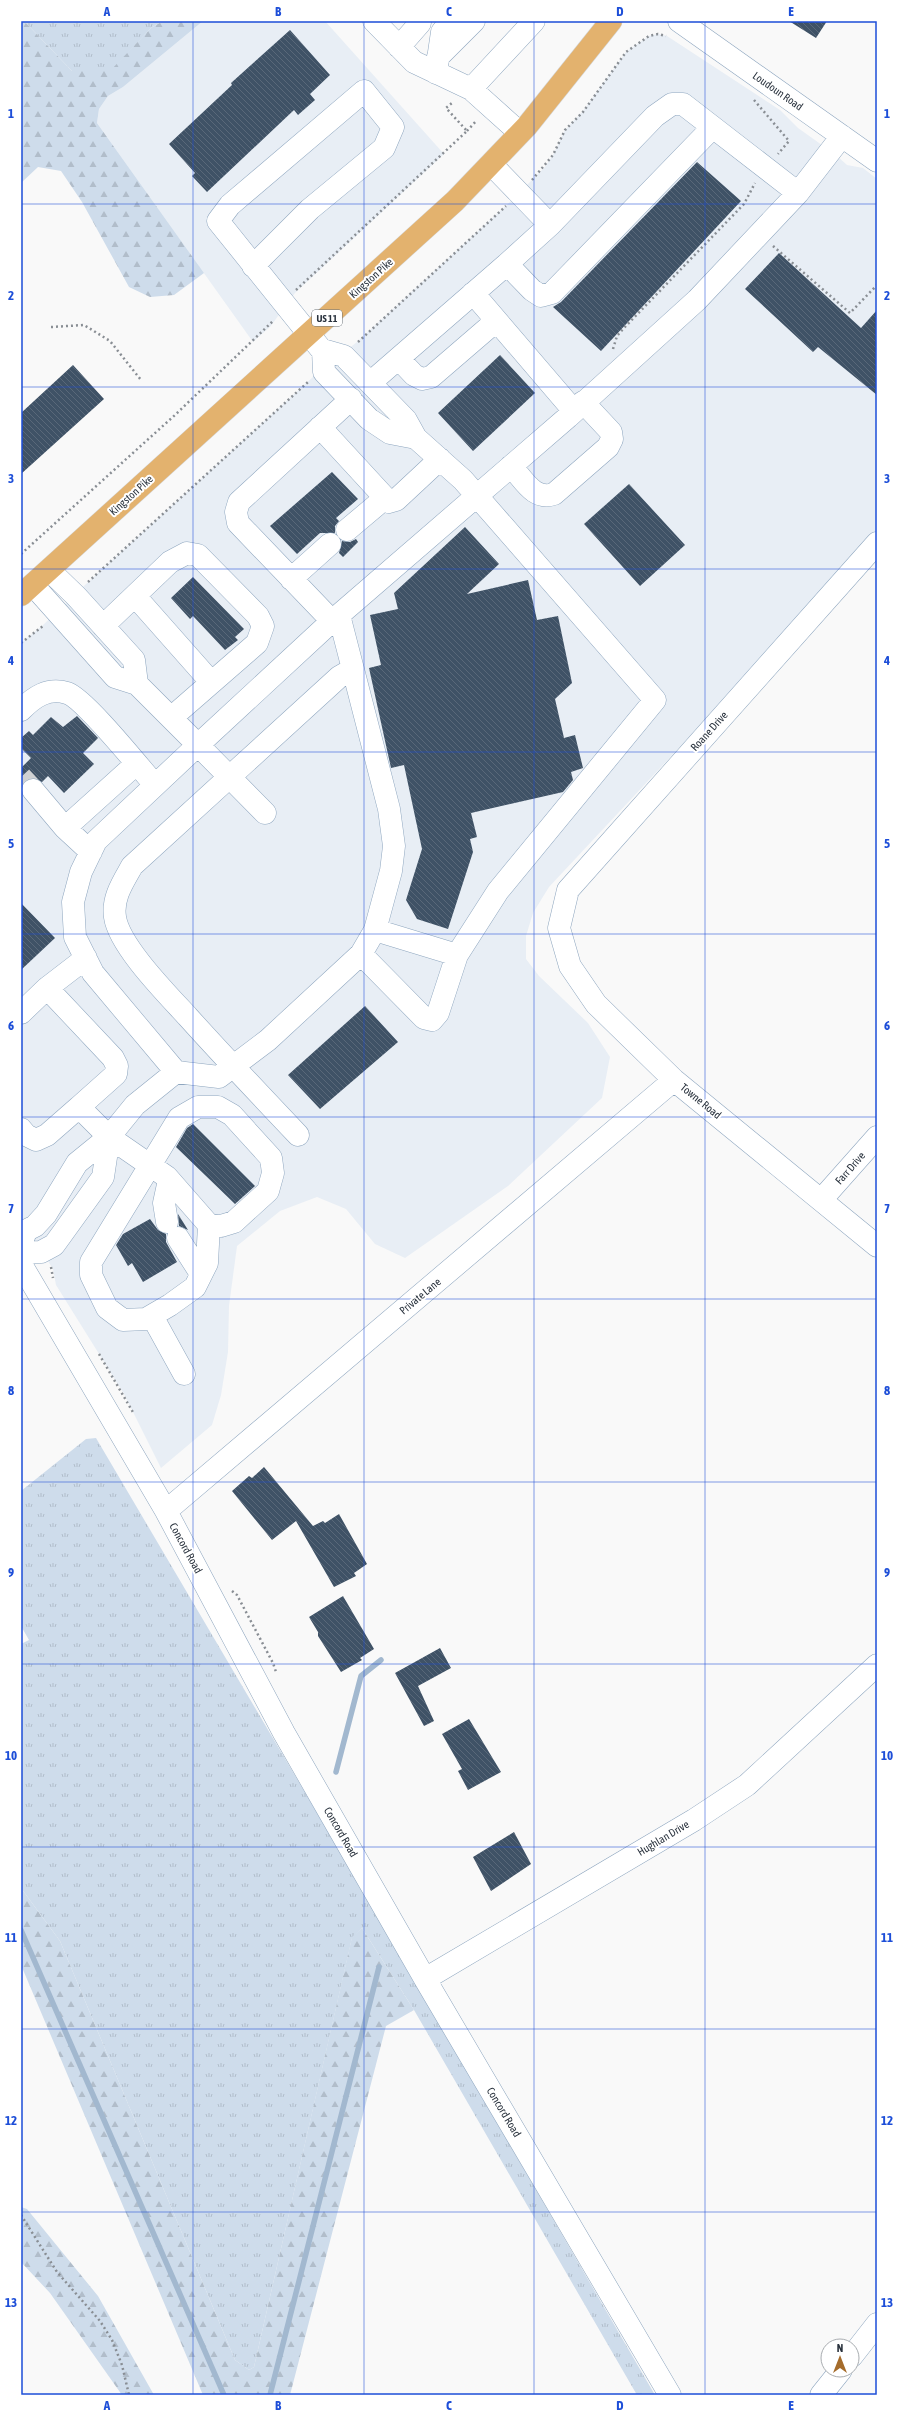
<svg xmlns="http://www.w3.org/2000/svg" width="898" height="2416" viewBox="0 0 898 2416" font-family="'Asap Condensed',sans-serif">
  <defs>
    <pattern id="grass-tufts" width="24" height="20" patternUnits="userSpaceOnUse"><rect width="24" height="20" fill="#cedceb"/><path d="M3 7l-1-3M5 7V3M7 7l1-3M15 17l-1-3M17 17v-4M19 17l1-3" fill="none" stroke="#b1bdca"/></pattern>
    <pattern id="forest-firs" width="22" height="20" patternUnits="userSpaceOnUse"><rect width="22" height="20" fill="#cedceb"/><path d="M5 1l3.5 6h-7zM16 11l3.5 6h-7z" fill="#b1bdca"/></pattern>
    <pattern id="building-back-hatch" width="6" height="6" patternUnits="userSpaceOnUse"><rect width="6" height="6" fill="#3f5266"/><path d="M-1 5l2 2M0 0l6 6M5-1l2 2" fill="none" stroke="#596879"/></pattern>
  </defs>
  <rect width="100%" height="100%" fill="#f9f9f9"/>
  <!-- built -->
  <path fill="#e8eef5" d="M 203,21 L 325,21 L 444,154 L 295,293 L 270,327 L 253,342 L 97,123 L 99,109 L 108,96 L 123,87 Z
    M 658,34 L 667,36 L 780,110 L 798,128 L 836,155 L 847,165 L 863,168 L 877,179 L 877,529 L 690,736 L 549,887 L 533,913 L 526,936 L 526,959 L 539,976 L 588,1023 L 610,1057 L 602,1098 L 508,1186 L 405,1258 L 375,1244 L 346,1209 L 317,1197 L 280,1211 L 237,1246 L 229,1306 L 228,1352 L 221,1395 L 212,1425 L 161,1468 L 124,1394 L 56,1285 L 53,1269 L 21,1219 L 21,643 L 42,626 L 85,585 L 313,377 L 357,342 L 511,201 L 545,167 L 553,155 L 565,130 L 583,111 L 626,52 L 649,36 Z"/>
  <!-- grass -->
  <path fill="url(#grass-tufts)" d="M 24,21 L 163,21 L 151,28 L 111,71 L 72,71 Z
    M 96,1438 L 343,1857 L 655,2395 L 637,2395 L 414,2010 L 362,1928 L 352,1938 L 254,2367 L 249,2370 L 235,2360 L 60,1941 L 21,1888 L 21,1644 L 29,1640 L 21,1626 L 21,1491 L 86,1439 Z"/>
  <!-- forest -->
  <path fill="url(#forest-firs)" d="M 21,21 L 24,21 L 72,71 L 110,71 L 151,28 L 163,21 L 203,21 L 123,87 L 108,96 L 99,109 L 97,123 L 204,273 L 174,295 L 150,297 L 129,287 L 82,202 L 61,171 L 38,167 L 21,183 Z
    M 21,1888 L 60,1941 L 235,2360 L 249,2370 L 254,2367 L 352,1937 L 362,1928 L 414,2010 L 386,2026 L 290,2395 L 203,2395 L 21,1965 Z
    M 21,2207 L 27,2209 L 98,2296 L 154,2395 L 122,2395 L 50,2293 L 21,2262 Z"/>
  <g fill="none" stroke-linecap="round" stroke-linejoin="round">
    <!-- stream -->
    <path stroke="#a2b8cf" stroke-width="5.5" d="M 336,1772 L 361,1676 L 381,1660
      M 21,1930 L 224,2395
      M 270,2395 L 379,1967"/>
  </g>
  <!-- building -->
  <path fill="url(#building-back-hatch)" d="M 789,21 L 827,21 L 816,38 Z
    M 290,30 L 330,75 L 310,94 L 315,100 L 298,115 L 294,110 L 207,192 L 192,176 L 195,173 L 169,144 L 232,85 L 231,83 Z
    M 697,162 L 741,201 L 601,351 L 553,307 L 561,302 Z
    M 779,253 L 861,328 L 877,310 L 877,395 L 818,347 L 813,352 L 745,289 Z
    M 500,355 L 535,393 L 473,451 L 438,413 Z
    M 73,365 L 104,399 L 21,474 L 21,413 Z
    M 332,472 L 358,499 L 336,518 L 339,521 L 335,526 L 335,533 L 320,533 L 297,554 L 270,526 Z
    M 629,484 L 685,545 L 640,586 L 584,524 Z
    M 465,527 L 499,564 L 467,594 L 528,580 L 537,620 L 558,616 L 572,683 L 555,699 L 564,738 L 575,735 L 583,768 L 571,772 L 573,780 L 563,792 L 471,813 L 477,837 L 470,839 L 473,852 L 448,929 L 417,919 L 406,900 L 422,849 L 404,765 L 391,768 L 369,668 L 381,665 L 370,615 L 398,609 L 394,593 Z
    M 356,539 L 358,542 L 343,557 L 339,553 L 342,541 L 350,542 Z
    M 193,577 L 244,629 L 235,637 L 238,640 L 225,650 L 193,616 L 190,619 L 171,598 Z
    M 77,716 L 98,738 L 83,753 L 94,764 L 64,793 L 48,776 L 42,782 L 31,778 L 23,783 L 21,768 L 31,758 L 21,748 L 21,738 L 29,731 L 33,735 L 51,717 L 63,727 Z
    M 21,903 L 55,938 L 21,970 Z
    M 365,1006 L 398,1042 L 320,1109 L 288,1075 Z
    M 193,1124 L 255,1186 L 235,1204 L 176,1147 L 187,1128 Z
    M 178,1214 L 188,1230 L 179,1226 Z
    M 150,1219 L 158,1230 L 166,1234 L 166,1242 L 177,1262 L 143,1282 L 132,1263 L 128,1266 L 116,1245 L 123,1234 Z
    M 264,1467 L 313,1526 L 323,1521 L 325,1523 L 339,1514 L 367,1564 L 354,1573 L 356,1576 L 334,1587 L 296,1521 L 272,1540 L 232,1491 L 249,1476 L 252,1478 Z
    M 343,1596 L 374,1649 L 360,1658 L 362,1660 L 341,1672 L 318,1636 L 318,1632 L 309,1617 Z
    M 440,1648 L 451,1668 L 418,1686 L 434,1721 L 424,1726 L 395,1673 Z
    M 469,1719 L 501,1772 L 468,1790 L 458,1771 L 462,1769 L 442,1734 Z
    M 514,1832 L 531,1864 L 491,1891 L 473,1857 Z"/>
  <g fill="none" stroke-linecap="round" stroke-linejoin="round">
    <!-- minor-tunnel -->
    <path stroke="#cfd1d3" stroke-width="22" stroke-dasharray="22 11" stroke-linecap="butt" d="M 21,777 L 33,790"/>
    <!-- minor casing -->
    <g stroke="#8ea6bf" stroke-width="23">
      <path id="minor" d="M 374,21 L 414,62 L 471,89 L 520,133
        M 679,21 L 877,161
        M 399,47 L 420,23
        M 438,57 L 474,21
        M 436,73 L 442,32 L 451,21
        M 471,89 L 534,21
        M 712,128 L 552,293 L 541,296 L 532,290 L 507,264 L 550,225 L 655,116 L 672,104 L 683,104 L 798,193
        M 491,164 L 550,225
        M 253,266 L 310,209 L 384,148 L 393,127 L 364,91 L 230,205 L 218,221 L 320,348
        M 473,293 L 574,411
        M 399,359 L 414,375 L 422,379 L 431,377 L 496,321
        M 370,383 L 507,264
        M 320,427 L 389,502 L 396,500 L 440,459
        M 511,466 C 524,480 534,501 554,494 L 608,447 L 612,439 L 611,432 L 583,402
        M 347,530 L 385,498
        M 877,543 L 568,890 L 559,928 L 570,966 L 596,1004 L 674,1080 L 877,1246
        M 291,579 L 330,544
        M 33,585 L 115,677 L 137,684 L 134,660 L 76,596 L 49,570
        M 135,596 L 211,682
        M 339,615 L 389,809 L 394,846 L 391,871 L 375,930
        M 332,621 L 238,523 L 236,512 L 239,502 L 351,399
        M 103,626 L 170,562 L 187,553 L 198,555 L 258,616 L 263,626 L 257,643 L 171,718
        M 137,684 L 198,745 L 96,841 L 81,872 L 73,902 L 75,937 L 93,973 L 176,1072 L 219,1077 L 268,1040 L 361,954 L 375,930 L 457,955 L 498,891 L 655,700 L 463,480 L 416,438 L 406,420 L 344,356 L 323,350 L 324,372 L 369,419 L 390,433 L 416,438
        M 21,710 C 34,697 48,687 67,693 C 84,698 140,768 155,785
        M 33,790 L 65,828 L 91,852
        M 265,813 L 198,745 L 332,621 L 568,417 L 697,300 L 798,193 L 842,136
        M 65,828 L 136,764
        M 361,954 L 424,1018 L 432,1020 L 438,1013 L 457,955
        M 86,958 L 47,988 L 113,1058 L 117,1066 L 116,1074 L 79,1107 L 109,1137 L 167,1177 L 209,1225 L 207,1263 L 195,1287 L 170,1305 L 146,1319 L 123,1320 L 107,1308 L 91,1275 L 91,1262 L 179,1118 L 198,1107 L 218,1107 L 232,1115 L 271,1158 L 273,1173 L 268,1191 L 234,1222 L 221,1226 L 209,1225
        M 21,1013 L 47,988
        M 21,1129 L 26,1135 L 36,1140 L 47,1135 L 79,1107
        M 298,1135 C 261,1096 224,1057 188,1017 C 168,995 119,946 115,917 C 112,898 123,882 132,866 L 339,677 L 353,669
        M 822,1199 L 877,1137
        M 167,1222 L 164,1203 L 169,1180
        M 178,1238 L 201,1274
        M 21,1242 L 27,1230 L 35,1226 L 46,1214 L 77,1163 L 109,1137 L 135,1105 L 176,1072
        M 21,1253 L 41,1252 L 54,1245 L 62,1234 L 103,1177 L 109,1137
        M 21,1264 L 166,1511 L 284,1733 L 425,1979 L 670,2395
        M 152,1316 L 184,1374
        M 166,1511 L 674,1080
        M 425,1979 L 694,1820 L 747,1785 L 877,1665
        M 852,2356 L 877,2324
        M 821,2395 L 841,2370"/>
    </g>
    <!-- major casing -->
    <g stroke="#d4d6d8" stroke-width="23">
      <path id="major" d="M 21,595 L 455,201 L 527,126 L 611,21"/>
    </g>
    <!-- path -->
    <path stroke="#898e94" stroke-width="2.5" stroke-dasharray="2 3" stroke-linecap="butt" d="M 754,100 L 789,141 L 778,154
      M 467,131 L 477,120
      M 532,180 L 553,155 L 565,130 L 583,112 L 626,52 L 649,36 L 658,34 L 666,36
      M 773,246 L 850,313 L 877,285
      M 296,290 L 467,131 L 446,108 L 452,103
      M 51,327 L 84,325 L 110,341 L 141,380
      M 358,342 L 506,206
      M 613,349 L 617,336 L 623,329 L 744,204 L 755,183
      M 21,554 L 175,415 L 273,321
      M 88,582 L 308,382
      M 21,643 L 43,626
      M 51,1267 L 53,1278
      M 99,1354 L 134,1414
      M 232,1591 L 237,1595 L 273,1663 L 276,1672
      M 21,2215 L 57,2272 L 100,2321 L 112,2340 L 122,2365 L 129,2395"/>
    <!-- minor -->
    <use href="#minor" stroke="#fff" stroke-width="22"/>
    <!-- major -->
    <use href="#major" stroke="#e3b26e" stroke-width="22"/>
  </g>
  <!-- grid -->
  <path fill="none" stroke="#1d4ed8" stroke-width="1" stroke-opacity="0.55" d="M 193,21 L 193,2395M 364,21 L 364,2395M 534,21 L 534,2395M 705,21 L 705,2395M 21,204 L 877,204M 21,387 L 877,387M 21,569 L 877,569M 21,752 L 877,752M 21,934 L 877,934M 21,1117 L 877,1117M 21,1299 L 877,1299M 21,1482 L 877,1482M 21,1664 L 877,1664M 21,1847 L 877,1847M 21,2029 L 877,2029M 21,2212 L 877,2212"/>
  <g text-anchor="middle" dominant-baseline="central" stroke-width="4" stroke-linejoin="round" paint-order="stroke">
    <!-- shield labels -->
    <rect fill="#fff" stroke="#697077" stroke-width="1" x="312" y="310" width="30" height="16" rx="3"/>
    <g font-size="10" font-weight="bold" fill="#29323d">
      <text x="327" y="318">US 11</text>
    </g>
    <!-- street labels -->
    <g font-size="11" fill="#29323d" stroke="#fff">
      <text transform="translate(778 91) rotate(35)">Loudoun Road</text>
      <text transform="translate(371 278) rotate(-42)">Kingston Pike</text>
      <text transform="translate(131 495) rotate(-42)">Kingston Pike</text>
      <text transform="translate(709 731) rotate(-48)">Roane Drive</text>
      <text transform="translate(701 1101) rotate(39)">Towne Road</text>
      <text transform="translate(850 1168) rotate(-49)">Farr Drive</text>
      <text transform="translate(420 1296) rotate(-40)">Private Lane</text>
      <text transform="translate(186 1548) rotate(61)">Concord Road</text>
      <text transform="translate(341 1832) rotate(60)">Concord Road</text>
      <text transform="translate(663 1838) rotate(-31)">Hughlan Drive</text>
      <text transform="translate(504 2112) rotate(59)">Concord Road</text>
    </g>
  </g>
  <!-- border -->
  <rect width="898" height="2416" fill="none" stroke="#ffffff" stroke-width="44"/>
  <!-- north arrow -->
  <g transform="translate(840 2358)"><circle r="19" fill="#ffffff" stroke="#a9adb1"/>
  <path d="M0-3L7 15L0 10L-7 15Z" fill="#a56c2b"/>
  <text y="-6" font-size="11" font-weight="bold" text-anchor="middle" fill="#29323d">N</text>
  </g>
  <rect x="22" y="22" width="854" height="2372" fill="none" stroke="#1d4ed8" stroke-width="1.5"/>
  <g font-size="13" text-anchor="middle" font-weight="bold" fill="#1d4ed8">
    <text x="107" y="16">A</text>
    <text x="278" y="16">B</text>
    <text x="449" y="16">C</text>
    <text x="620" y="16">D</text>
    <text x="791" y="16">E</text>
    <text x="11" y="118">1</text>
    <text x="887" y="118">1</text>
    <text x="11" y="300">2</text>
    <text x="887" y="300">2</text>
    <text x="11" y="483">3</text>
    <text x="887" y="483">3</text>
    <text x="11" y="665">4</text>
    <text x="887" y="665">4</text>
    <text x="11" y="848">5</text>
    <text x="887" y="848">5</text>
    <text x="11" y="1030">6</text>
    <text x="887" y="1030">6</text>
    <text x="11" y="1213">7</text>
    <text x="887" y="1213">7</text>
    <text x="11" y="1395">8</text>
    <text x="887" y="1395">8</text>
    <text x="11" y="1577">9</text>
    <text x="887" y="1577">9</text>
    <text x="11" y="1760">10</text>
    <text x="887" y="1760">10</text>
    <text x="11" y="1942">11</text>
    <text x="887" y="1942">11</text>
    <text x="11" y="2125">12</text>
    <text x="887" y="2125">12</text>
    <text x="11" y="2307">13</text>
    <text x="887" y="2307">13</text>
    <text x="107" y="2410">A</text>
    <text x="278" y="2410">B</text>
    <text x="449" y="2410">C</text>
    <text x="620" y="2410">D</text>
    <text x="791" y="2410">E</text>
  </g>
</svg>
